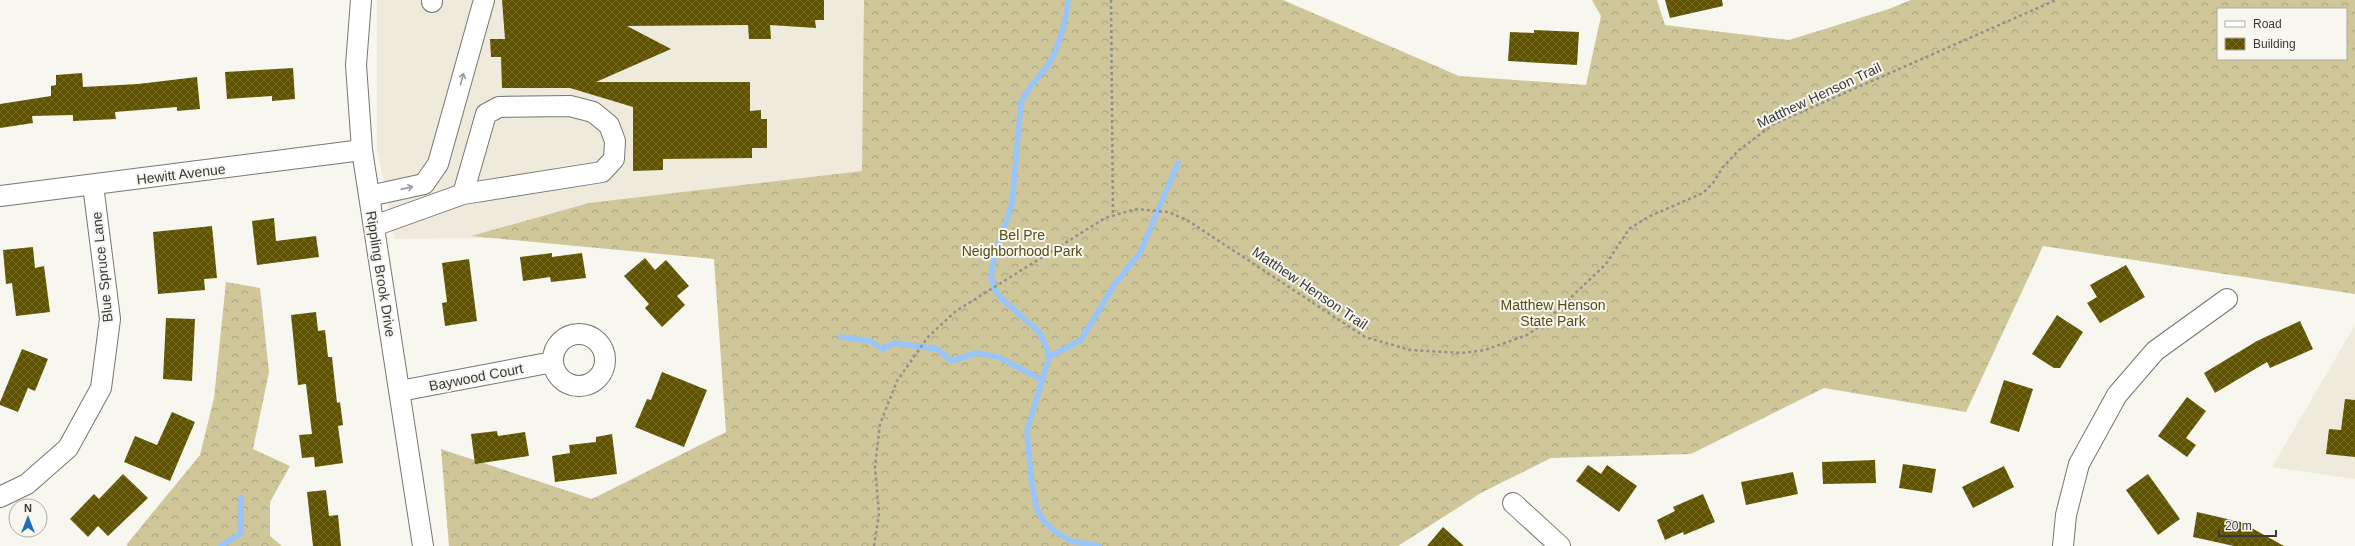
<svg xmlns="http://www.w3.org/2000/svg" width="2355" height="546" viewBox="0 0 2355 546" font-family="Helvetica,sans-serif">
  <defs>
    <pattern id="forest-crowns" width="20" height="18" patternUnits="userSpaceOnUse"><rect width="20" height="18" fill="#cfc799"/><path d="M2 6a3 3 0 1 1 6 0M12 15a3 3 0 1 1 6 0" fill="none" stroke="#a9a37e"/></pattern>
    <pattern id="building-cross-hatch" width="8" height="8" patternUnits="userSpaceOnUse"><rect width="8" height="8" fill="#5f5300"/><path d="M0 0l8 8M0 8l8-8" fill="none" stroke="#736a27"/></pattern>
  </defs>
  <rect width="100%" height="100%" fill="#f7f6ef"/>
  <!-- built -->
  <path fill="#eeebdd" d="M 377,0 L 945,0 L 861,297 L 726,235 L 395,239 L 377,148 Z
    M 2355,325 L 2355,479 L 2272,467 Z"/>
  <!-- forest -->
  <path fill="url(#forest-crowns)" fill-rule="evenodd" d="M 864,0 L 1283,0 L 1459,76 L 1586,85 L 1601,16 L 1592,0 L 1657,0 L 1665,25 L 1789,40 L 1889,9 L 1911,0 L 2355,0 L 2355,294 L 2043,246 L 1966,412 L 1824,388 L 1691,454 L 1551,458 L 1481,493 L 1398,546 L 449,546 L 441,449 L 592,499 L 726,432 L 714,259 L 471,236 L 589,203 L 862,171 ZM 2218,9 L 2346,9 L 2346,59 L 2218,59 Z
    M 226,282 L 260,288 L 269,372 L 253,449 L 290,466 L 270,502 L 270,536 L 282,546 L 128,546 L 127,544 L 200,455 L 214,398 Z"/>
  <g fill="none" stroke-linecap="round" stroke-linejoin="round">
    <!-- stream -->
    <path stroke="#97c5fc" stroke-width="5.5" d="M 1068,0 C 1068,15 1057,53 1048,65 C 1038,78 1028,88 1021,102 L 1012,204 L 995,254 L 991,276 L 995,290 L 1001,298 L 1039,332 L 1047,348 L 1049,357 L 1027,431 L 1031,478 L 1036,507 L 1043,520 L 1054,531 L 1071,541 L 1099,546
      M 841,337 L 870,341 L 883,349 L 894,343 L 937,349 L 951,361 L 977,353 L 998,357 L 1042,380
      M 1049,357 L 1081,340 L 1114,285 L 1140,253 L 1178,163
      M 221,546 L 241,533 L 241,498"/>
  </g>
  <!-- building -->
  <path fill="url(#building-cross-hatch)" d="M 502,0 L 824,0 L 824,20 L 815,20 L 816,28 L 770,25 L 771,39 L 749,39 L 748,25 L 627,26 L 671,49 L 596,82 L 750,82 L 750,111 L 761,110 L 761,119 L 767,119 L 767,148 L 752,148 L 752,158 L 663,159 L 663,170 L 633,171 L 633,107 L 570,88 L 502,88 L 501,57 L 491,57 L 490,39 L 505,39 Z
    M 1665,0 L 1722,0 L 1723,6 L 1670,18 Z
    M 1534,30 L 1579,32 L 1577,65 L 1508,61 L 1510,32 L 1534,33 Z
    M 293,68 L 295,99 L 272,101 L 272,96 L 227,99 L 225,72 Z
    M 82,73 L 83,87 L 138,84 L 197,77 L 200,109 L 177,111 L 177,107 L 115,112 L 116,119 L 73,121 L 73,115 L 32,116 L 33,123 L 0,128 L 0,104 L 51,96 L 51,86 L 56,85 L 56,75 Z
    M 274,218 L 276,241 L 316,236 L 319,257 L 257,265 L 252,221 Z
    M 212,226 L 217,278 L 204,279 L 205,290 L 158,294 L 153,232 Z
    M 33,247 L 35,268 L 44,266 L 50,312 L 16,316 L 12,283 L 6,284 L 3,250 Z
    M 552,253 L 552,257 L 582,253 L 586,278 L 551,282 L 550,277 L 523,281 L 520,257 Z
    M 645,258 L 655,270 L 666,260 L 689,286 L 677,296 L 685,305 L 662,327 L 645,308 L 649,304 L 624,276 Z
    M 469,259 L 477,321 L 445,326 L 442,303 L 447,302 L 442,263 Z
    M 2126,265 L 2145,297 L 2100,323 L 2087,303 L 2097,297 L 2090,285 Z
    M 316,312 L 318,331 L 325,330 L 328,357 L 332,357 L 337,403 L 340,402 L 343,425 L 338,426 L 343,463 L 315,467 L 314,457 L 302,458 L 299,435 L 312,434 L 306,384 L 298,385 L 291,315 Z
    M 2057,315 L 2083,332 L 2060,368 L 2054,368 L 2032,354 Z
    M 166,318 L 195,319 L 192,381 L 163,379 Z
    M 2300,321 L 2313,349 L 2270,368 L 2267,362 L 2215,393 L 2204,373 L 2257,341 Z
    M 22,349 L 48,359 L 35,391 L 28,388 L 18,412 L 0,405 L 0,402 Z
    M 662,372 L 707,390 L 684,447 L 635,427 L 647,399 L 651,400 Z
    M 2004,380 L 2033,389 L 2019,432 L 1990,423 Z
    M 2187,397 L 2206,411 L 2186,438 L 2196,445 L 2187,457 L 2158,436 Z
    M 2345,399 L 2355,400 L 2355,457 L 2326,454 L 2329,429 L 2341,430 Z
    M 172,412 L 195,422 L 170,481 L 124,462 L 135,436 L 157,445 Z
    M 497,431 L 498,436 L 525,432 L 529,456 L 475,464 L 471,434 Z
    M 612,434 L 617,474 L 555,482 L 552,456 L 570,453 L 569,445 L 596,442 L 596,437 Z
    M 1875,460 L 1876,483 L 1823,484 L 1822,462 Z
    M 1903,464 L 1936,469 L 1932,493 L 1899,488 Z
    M 1588,465 L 1601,474 L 1607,465 L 1637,486 L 1619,512 L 1576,481 Z
    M 2004,466 L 2014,487 L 1973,508 L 1962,487 Z
    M 1793,472 L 1798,494 L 1746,505 L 1741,482 Z
    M 123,474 L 148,498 L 108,536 L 98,526 L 88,537 L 70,519 L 94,494 L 99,499 Z
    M 2148,474 L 2180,519 L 2158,535 L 2126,490 Z
    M 326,490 L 329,516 L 338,515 L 341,546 L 313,546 L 307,492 Z
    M 1703,494 L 1715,522 L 1684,535 L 1683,532 L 1665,540 L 1657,520 L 1675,511 L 1673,507 Z
    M 2197,512 L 2249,524 L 2248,526 L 2284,546 L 2234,546 L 2193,537 Z
    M 1443,527 L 1464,546 L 1427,546 Z"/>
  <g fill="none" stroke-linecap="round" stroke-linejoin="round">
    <!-- minor casing -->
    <g stroke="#777670" stroke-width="22">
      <path id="minor" d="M 361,0 L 356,65 L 362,150 L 423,546
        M 432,2 L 432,0
        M 0,196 L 362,150
        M 369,196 L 424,184 L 438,164 L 484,0
        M 374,226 L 463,194 L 602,172 L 614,159 L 615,141 L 609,125 L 593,112 L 570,106 L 499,107 L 486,114 L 463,194
        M553 360a26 26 0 1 1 52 0a26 26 0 1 1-52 0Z
        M 400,391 L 553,362
        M 0,497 L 27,484 L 68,448 L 101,388 L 110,319 L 93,185
        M 1513,503 L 1560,546
        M 2063,546 L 2066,515 L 2079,464 L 2117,395 L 2155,351 L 2227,299"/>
    </g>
    <!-- path -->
    <path stroke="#91908c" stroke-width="2.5" stroke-dasharray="3 3" stroke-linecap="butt" d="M 1111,0 L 1113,215
      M 874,546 L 879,514 L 875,467 L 880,424 L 897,381 L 928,337 L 956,311 L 1105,218 L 1136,209 L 1168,212 L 1187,220 L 1365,337 L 1410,350 L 1462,353 L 1485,350 L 1527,335 L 1543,324 L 1606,264 L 1629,229 L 1648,217 L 1703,193 L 1713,183 L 1723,167 L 1739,150 L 1774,124 L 2056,0"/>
    <!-- minor -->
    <use href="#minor" stroke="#fff" stroke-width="20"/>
  </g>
  <!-- one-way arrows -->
  <defs><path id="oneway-shaft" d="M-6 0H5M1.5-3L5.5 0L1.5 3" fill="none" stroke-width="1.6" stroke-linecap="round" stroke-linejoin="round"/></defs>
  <g stroke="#9d9c9c">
    <use href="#oneway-shaft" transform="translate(462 79) rotate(-75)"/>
    <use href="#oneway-shaft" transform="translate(407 188) rotate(-13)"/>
  </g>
  <g text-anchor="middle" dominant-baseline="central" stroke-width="4" stroke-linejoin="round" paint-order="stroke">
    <!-- street labels -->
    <g font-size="14" fill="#3b3a38" stroke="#f7f6ef">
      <text transform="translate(1819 95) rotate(-25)">Matthew Henson Trail</text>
      <text transform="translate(181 174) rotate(-7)">Hewitt Avenue</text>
      <text transform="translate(102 267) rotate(-96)">Blue Spruce Lane</text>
      <text transform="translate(381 274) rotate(81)">Rippling Brook Drive</text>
      <text transform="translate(1310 288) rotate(34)">Matthew Henson Trail</text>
      <text transform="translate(476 377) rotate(-11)">Baywood Court</text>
    </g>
    <!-- park labels -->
    <g font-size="14" fill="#554d17" stroke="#f7f6ef">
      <text x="1022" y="235">Bel Pre<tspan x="1022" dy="16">Neighborhood Park</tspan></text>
      <text x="1553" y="305">Matthew Henson<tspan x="1553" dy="16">State Park</tspan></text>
    </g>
  </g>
  <!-- legend -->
  <rect x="2217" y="8" width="130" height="52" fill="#f7f6ef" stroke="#acaba6"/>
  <rect x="2225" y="21" width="20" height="6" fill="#ffffff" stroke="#acaba6"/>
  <text x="2253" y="28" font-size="12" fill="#3b3a38">Road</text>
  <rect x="2225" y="38" width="20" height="12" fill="url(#building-cross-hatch)" stroke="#acaba6"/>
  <text x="2253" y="48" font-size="12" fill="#3b3a38">Building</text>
  <!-- north arrow -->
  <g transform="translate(28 518)"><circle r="19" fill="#f7f6ef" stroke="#acaba6"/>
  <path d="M0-3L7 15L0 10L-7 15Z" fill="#1f6cbb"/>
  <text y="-6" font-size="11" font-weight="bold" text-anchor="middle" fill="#3b3a38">N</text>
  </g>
  <!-- scale -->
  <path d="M2219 530v6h57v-6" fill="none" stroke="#3b3a38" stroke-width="2"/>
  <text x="2225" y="530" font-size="12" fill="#3b3a38" stroke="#f7f6ef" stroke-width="3" paint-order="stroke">20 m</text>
</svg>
